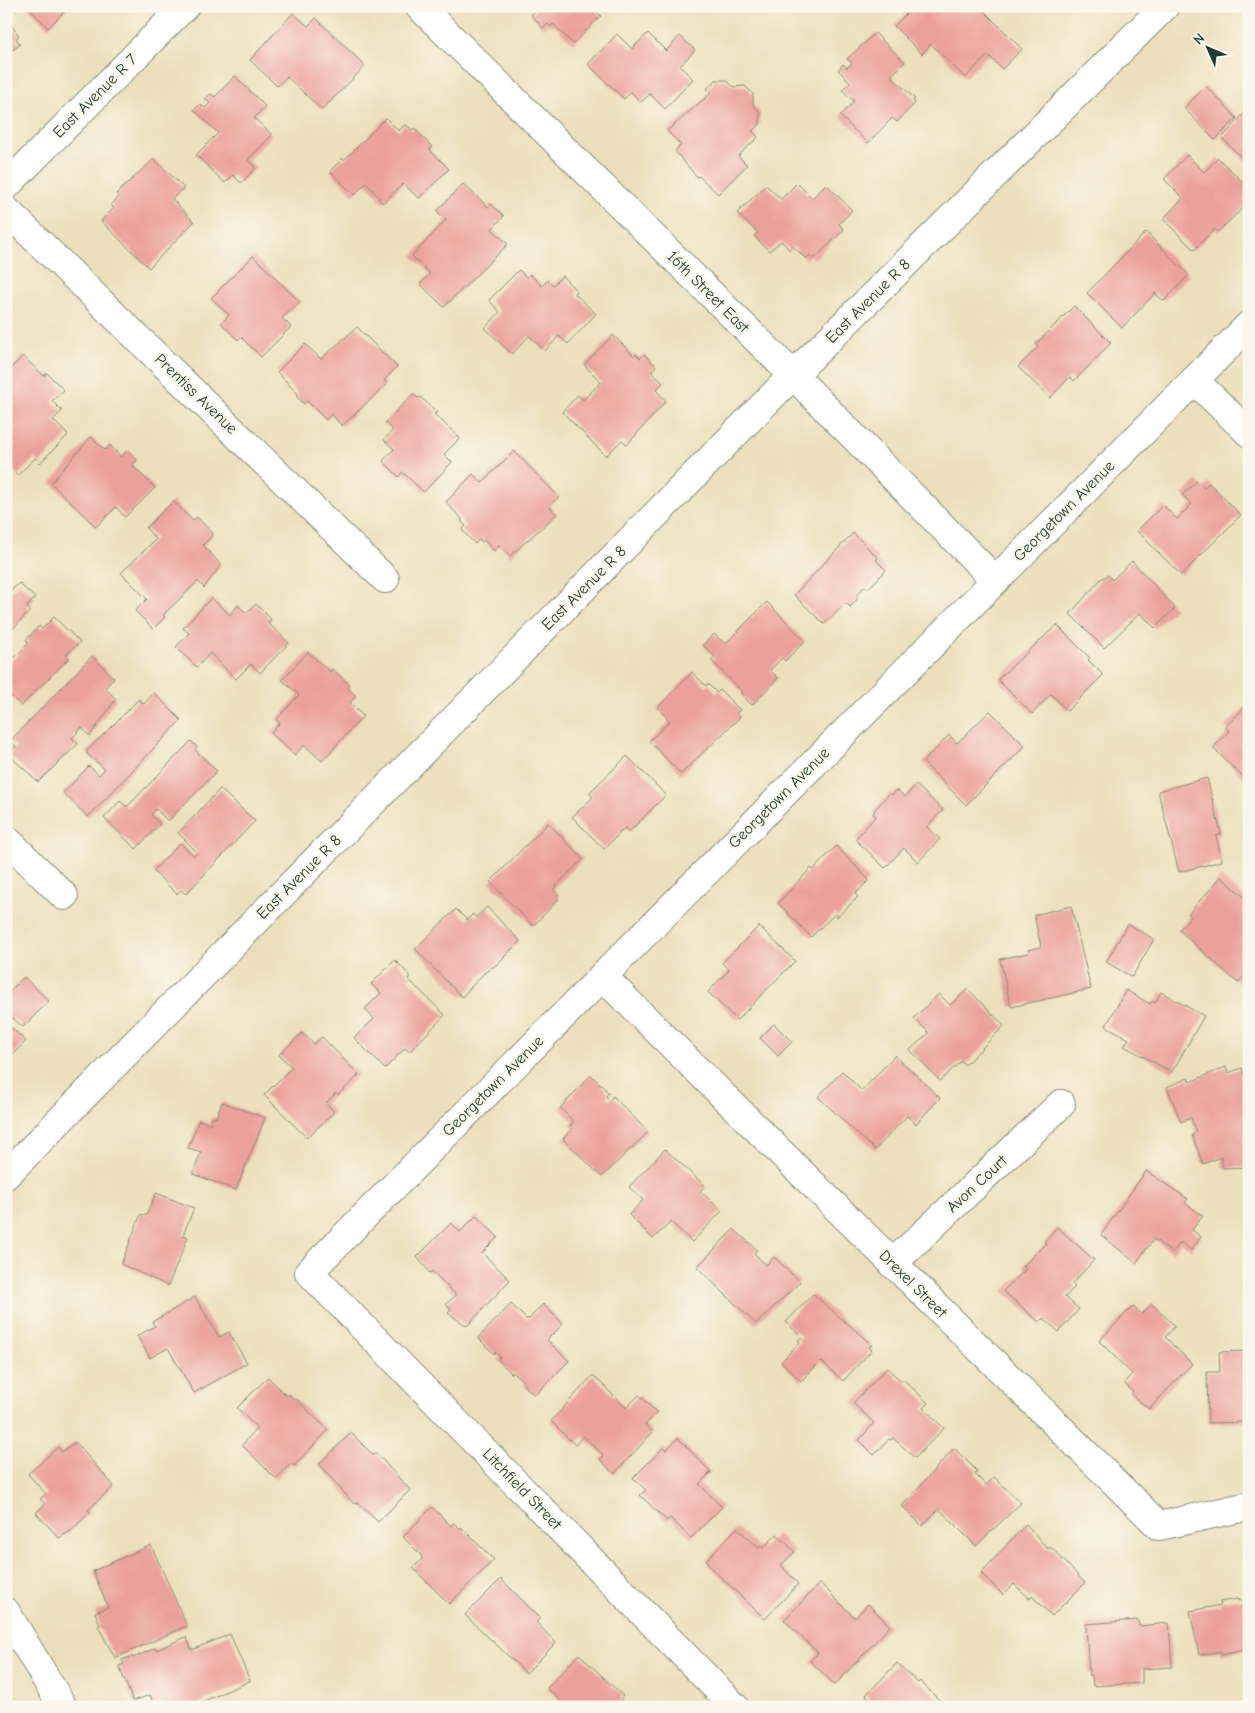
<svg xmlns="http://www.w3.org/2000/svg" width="1255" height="1713" viewBox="0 0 1255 1713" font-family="'Comic Neue',sans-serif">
  <rect width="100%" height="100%" fill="#fbf7ec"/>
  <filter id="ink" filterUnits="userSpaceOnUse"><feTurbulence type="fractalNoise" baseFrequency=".02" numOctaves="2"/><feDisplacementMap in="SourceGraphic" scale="10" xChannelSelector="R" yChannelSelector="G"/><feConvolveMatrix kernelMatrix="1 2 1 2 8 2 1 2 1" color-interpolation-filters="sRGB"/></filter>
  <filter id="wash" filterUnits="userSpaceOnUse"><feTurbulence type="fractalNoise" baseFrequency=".0096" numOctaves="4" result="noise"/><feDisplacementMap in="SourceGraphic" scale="20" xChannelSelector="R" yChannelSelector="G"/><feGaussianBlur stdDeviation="1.12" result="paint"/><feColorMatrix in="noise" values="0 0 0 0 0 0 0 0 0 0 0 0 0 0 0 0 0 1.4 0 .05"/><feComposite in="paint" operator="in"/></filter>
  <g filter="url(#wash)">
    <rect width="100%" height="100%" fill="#ecdfbc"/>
    <g id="blocks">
      <!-- building -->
      <path fill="#eba19b" d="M 27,6 L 75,6 L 71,10 L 69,7 L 48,28 Z
        M 535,6 L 592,6 L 601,16 L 573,44 L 553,24 L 551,27 L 548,24 L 543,28 L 531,15 L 537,8 Z
        M 914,6 L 979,6 L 1022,49 L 1002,69 L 988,55 L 965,78 L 931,44 L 922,54 L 894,26 Z
        M 293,13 L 308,26 L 316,18 L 365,66 L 322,110 L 287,77 L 277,86 L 250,60 Z
        M 6,18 L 19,36 L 16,38 L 20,45 L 6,54 Z
        M 648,33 L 666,51 L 680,36 L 695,50 L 680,66 L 693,79 L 665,109 L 650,94 L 641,102 L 631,92 L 624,99 L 588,64 L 617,34 L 632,49 Z
        M 875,33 L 905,62 L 891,76 L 915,99 L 913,100 L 915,103 L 897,122 L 892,118 L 868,143 L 840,116 L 854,101 L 842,90 L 850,82 L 838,70 L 843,64 L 847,68 L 852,63 L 847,59 Z
        M 235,76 L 265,106 L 254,118 L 272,135 L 248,160 L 256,168 L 241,183 L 233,175 L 225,183 L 196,155 L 218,133 L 194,110 L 200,104 L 205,108 L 210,103 L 205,99 L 211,94 L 215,97 Z
        M 716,80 L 726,80 L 734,87 L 745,86 L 753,94 L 753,105 L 760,112 L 760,124 L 752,131 L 758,137 L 738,156 L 747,165 L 718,194 L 699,176 L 697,177 L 675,151 L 681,145 L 667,131 L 711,93 L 707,89 Z
        M 1206,86 L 1237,118 L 1215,140 L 1184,108 Z
        M 1249,108 L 1249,165 L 1222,138 Z
        M 386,118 L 399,131 L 405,124 L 412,130 L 414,128 L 432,147 L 430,150 L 449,169 L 419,198 L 403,184 L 383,203 L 378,199 L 380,198 L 366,183 L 354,195 L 330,171 L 343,158 L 344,160 Z
        M 1187,155 L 1204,172 L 1218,158 L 1249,188 L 1249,202 L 1218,232 L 1215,229 L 1194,250 L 1163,219 L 1183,198 L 1164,179 Z
        M 154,159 L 184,188 L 172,199 L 194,222 L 149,268 L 101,221 L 114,208 L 111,205 L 119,197 L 116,194 Z
        M 797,183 L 812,198 L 826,184 L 852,210 L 839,224 L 844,230 L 814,259 L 810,255 L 806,259 L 793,246 L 790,250 L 781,241 L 769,251 L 754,236 L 758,233 L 737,213 L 766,185 L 781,199 Z
        M 463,184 L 488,207 L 491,204 L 504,216 L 492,229 L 508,244 L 444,307 L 420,284 L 430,274 L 412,256 L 446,220 L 437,211 Z
        M 1146,232 L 1189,275 L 1164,301 L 1155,293 L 1122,328 L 1087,293 Z
        M 253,256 L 300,302 L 282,318 L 291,327 L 261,357 L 241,337 L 238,340 L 221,323 L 229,315 L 211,298 Z
        M 519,270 L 527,278 L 530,274 L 542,286 L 548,280 L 553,285 L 562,276 L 577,291 L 575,294 L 596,314 L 568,344 L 559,336 L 545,351 L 529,336 L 512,354 L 485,328 L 500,312 L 489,300 Z
        M 1074,306 L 1111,343 L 1074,381 L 1070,377 L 1050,398 L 1018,367 L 1038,347 L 1036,344 Z
        M 357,327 L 397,367 L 384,380 L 387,384 L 342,426 L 331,414 L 326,420 L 307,401 L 304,404 L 296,396 L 298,394 L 277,372 L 305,344 L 321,359 Z
        M 613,335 L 634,356 L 636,354 L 640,358 L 644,354 L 656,366 L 651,372 L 663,383 L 656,390 L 666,401 L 627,445 L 622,440 L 606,456 L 562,412 L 578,395 L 583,400 L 601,382 L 584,365 Z
        M 23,356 L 44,376 L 47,373 L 64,390 L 52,401 L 62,411 L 53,420 L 68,435 L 40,463 L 35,458 L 18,475 L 6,463 L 6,373 Z
        M 413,394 L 418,398 L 420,397 L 437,412 L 434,414 L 460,438 L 444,454 L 452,462 L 424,492 L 402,472 L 399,477 L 383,461 L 394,449 L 384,440 L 393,430 L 385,423 Z
        M 91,437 L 105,450 L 110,445 L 121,457 L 128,450 L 137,460 L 132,465 L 155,488 L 125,517 L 116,507 L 96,527 L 51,483 Z
        M 514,451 L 559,497 L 549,506 L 557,514 L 510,556 L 500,545 L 494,551 L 484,540 L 482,542 L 479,539 L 475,544 L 462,530 L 466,526 L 461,521 L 462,519 L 446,502 L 473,474 L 482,483 Z
        M 1197,481 L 1204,488 L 1209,483 L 1241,515 L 1181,575 L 1137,531 L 1163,505 L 1177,519 L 1192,504 L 1182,495 Z
        M 173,501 L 193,521 L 197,517 L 211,532 L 212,536 L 203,545 L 221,565 L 204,588 L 198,581 L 163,615 L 165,617 L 153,629 L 135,611 L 147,599 L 121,573 L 156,539 L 146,528 Z
        M 853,533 L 878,558 L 876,560 L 886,570 L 868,589 L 865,586 L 856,596 L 858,598 L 850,607 L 846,603 L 824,624 L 794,595 Z
        M 1132,561 L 1175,608 L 1155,628 L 1140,613 L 1104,648 L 1070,614 L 1101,579 L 1108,575 L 1112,580 Z
        M 19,583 L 35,598 L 27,607 L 30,611 L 6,636 L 6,587 L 11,591 Z
        M 211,598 L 230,615 L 238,605 L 246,613 L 256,604 L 271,619 L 268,623 L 289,643 L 260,673 L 251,664 L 236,679 L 210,653 L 197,667 L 176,647 L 189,633 L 183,628 Z
        M 767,602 L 805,641 L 785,661 L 782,658 L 770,670 L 778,678 L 752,705 L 741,694 L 742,692 L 711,660 L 715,657 L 703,645 L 714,634 L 725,644 Z
        M 54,617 L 80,642 L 66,655 L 69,658 L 21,706 L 8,693 L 6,695 L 6,666 L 29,643 L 26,640 L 39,626 L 42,629 Z
        M 1057,625 L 1090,658 L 1088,660 L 1103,675 L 1067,711 L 1051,694 L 1032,714 L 999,681 L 999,678 Z
        M 308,652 L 330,672 L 332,669 L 350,685 L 348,688 L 356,696 L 350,703 L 363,716 L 322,761 L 304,745 L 295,755 L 271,733 L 280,723 L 276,720 L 299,695 L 282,680 Z
        M 92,656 L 114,678 L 105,688 L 116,699 L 90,736 L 82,728 L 72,738 L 78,744 L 38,782 L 8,754 L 16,746 L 10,741 Z
        M 692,672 L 706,686 L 708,684 L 717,693 L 720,690 L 740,710 L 736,713 L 740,717 L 681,774 L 649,741 L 670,721 L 657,708 Z
        M 154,693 L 181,720 L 88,817 L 63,793 L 89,766 L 99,775 L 105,769 L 87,754 L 87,751 L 139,699 L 144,704 Z
        M 1247,705 L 1249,776 L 1246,780 L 1213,748 L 1229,731 L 1225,727 Z
        M 990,711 L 1025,746 L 966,805 L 923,762 L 949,735 L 957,743 Z
        M 191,741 L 197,747 L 195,750 L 217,771 L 168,821 L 156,809 L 151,815 L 160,824 L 136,849 L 104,818 L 120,801 L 127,807 Z
        M 627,756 L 666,795 L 629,832 L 625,828 L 604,849 L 572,817 L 593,797 L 589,793 Z
        M 1207,778 L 1221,834 L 1216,836 L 1222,861 L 1179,872 L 1158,791 Z
        M 916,785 L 943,810 L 927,827 L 940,839 L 918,862 L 904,848 L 885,868 L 855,839 L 876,816 L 873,814 L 876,808 L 890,793 L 892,795 L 897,790 L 905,797 Z
        M 220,789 L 255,821 L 186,894 L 181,890 L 177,894 L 153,871 L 180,843 L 194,856 L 197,852 L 178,833 Z
        M 548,823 L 583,859 L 553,889 L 559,895 L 557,897 L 559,899 L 533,926 L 490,882 Z
        M 836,846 L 869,880 L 855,894 L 858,897 L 837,917 L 835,914 L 811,937 L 778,903 L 811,868 L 813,870 Z
        M 1221,877 L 1249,901 L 1249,971 L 1238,983 L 1179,930 L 1191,916 L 1188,914 Z
        M 1071,906 L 1091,989 L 1011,1007 L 1000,959 L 1029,953 L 1028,950 L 1041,947 L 1034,915 Z
        M 487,907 L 520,941 L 496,965 L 484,973 L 462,997 L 415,949 L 456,909 L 467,920 L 473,914 L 476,917 Z
        M 1128,924 L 1154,939 L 1132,977 L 1106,962 Z
        M 759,926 L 795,961 L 737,1020 L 708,992 L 729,970 L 722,963 Z
        M 395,960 L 410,976 L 408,979 L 445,1015 L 409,1052 L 405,1048 L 385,1069 L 354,1038 L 374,1019 L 365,1009 L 381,993 L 371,984 Z
        M 24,977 L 49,1001 L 23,1027 L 13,1018 L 7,1024 L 26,1041 L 6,1061 L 6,995 Z
        M 968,989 L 1004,1026 L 965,1065 L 961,1061 L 940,1081 L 910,1050 L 929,1033 L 914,1018 L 939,994 L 950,1005 Z
        M 1126,990 L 1150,1004 L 1152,1001 L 1155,1003 L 1161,992 L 1204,1016 L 1172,1072 L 1124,1046 L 1129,1039 L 1106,1026 Z
        M 774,1024 L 792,1042 L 778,1056 L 760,1038 Z
        M 302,1033 L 314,1044 L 322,1037 L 359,1075 L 338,1095 L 336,1093 L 326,1103 L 334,1112 L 307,1138 L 264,1095 L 292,1067 L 279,1055 Z
        M 895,1055 L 940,1098 L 916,1124 L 907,1116 L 875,1150 L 818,1097 L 842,1071 L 862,1091 Z
        M 1226,1067 L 1228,1073 L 1242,1068 L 1249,1087 L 1249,1167 L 1223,1168 L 1221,1157 L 1203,1164 L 1192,1135 L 1196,1132 L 1191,1118 L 1181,1122 L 1167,1087 L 1188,1078 L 1190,1082 Z
        M 591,1075 L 609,1093 L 606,1096 L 610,1100 L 613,1096 L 648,1132 L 602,1177 L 563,1139 L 573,1128 L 570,1125 L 574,1122 L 560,1108 Z
        M 222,1102 L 265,1118 L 236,1190 L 193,1174 L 201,1152 L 188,1148 L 199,1120 L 210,1124 L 212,1117 L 216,1118 Z
        M 665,1149 L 705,1186 L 700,1191 L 722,1211 L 692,1242 L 671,1222 L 653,1239 L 629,1215 L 643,1200 L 629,1187 Z
        M 1146,1171 L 1188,1199 L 1185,1203 L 1203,1216 L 1192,1230 L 1201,1237 L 1191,1250 L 1181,1242 L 1172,1253 L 1154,1239 L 1136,1263 L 1101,1235 Z
        M 156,1193 L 194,1208 L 183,1235 L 188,1237 L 168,1286 L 121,1264 L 141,1214 L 146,1216 Z
        M 476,1216 L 498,1237 L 482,1253 L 510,1280 L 467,1326 L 448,1313 L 451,1310 L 446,1304 L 456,1295 L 432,1271 L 430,1273 L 417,1257 L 451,1223 L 460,1232 Z
        M 1057,1227 L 1094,1260 L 1072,1284 L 1075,1287 L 1065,1297 L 1079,1309 L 1059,1332 L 1043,1318 L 1039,1322 L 1003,1291 L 1026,1269 L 1023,1266 L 1046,1243 L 1044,1242 Z
        M 734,1229 L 757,1250 L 754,1253 L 766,1265 L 774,1257 L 800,1282 L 756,1324 L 697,1267 Z
        M 813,1294 L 872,1345 L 869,1347 L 872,1350 L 843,1381 L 821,1361 L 801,1381 L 781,1362 L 800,1342 L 798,1340 L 802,1337 L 786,1322 Z
        M 195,1297 L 219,1337 L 229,1332 L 247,1363 L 194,1393 L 168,1348 L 150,1358 L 137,1336 L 155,1326 L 152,1322 Z
        M 511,1304 L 526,1319 L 529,1319 L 543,1304 L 563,1324 L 547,1340 L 569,1361 L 535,1395 L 523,1385 L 525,1383 L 513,1372 L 512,1374 L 498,1360 L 500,1357 L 495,1352 L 494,1354 L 478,1338 Z
        M 1152,1304 L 1175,1326 L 1165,1337 L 1192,1364 L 1149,1409 L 1131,1394 L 1133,1392 L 1124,1383 L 1132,1374 L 1099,1341 L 1133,1306 L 1142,1314 Z
        M 1249,1351 L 1249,1422 L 1208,1423 L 1207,1372 L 1220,1372 L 1219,1352 Z
        M 887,1368 L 901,1381 L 903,1379 L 928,1403 L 923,1408 L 944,1428 L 915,1458 L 893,1438 L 891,1440 L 889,1439 L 874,1455 L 859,1440 L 874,1423 L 853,1403 Z
        M 593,1375 L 626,1408 L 639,1395 L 657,1413 L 645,1425 L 653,1432 L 614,1474 L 600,1459 L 604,1456 L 583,1436 L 575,1445 L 551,1421 Z
        M 268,1377 L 287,1396 L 289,1394 L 294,1400 L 295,1398 L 328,1430 L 294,1466 L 291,1463 L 276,1479 L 242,1445 L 257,1428 L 237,1408 Z
        M 351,1433 L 373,1455 L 376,1453 L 410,1490 L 378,1522 L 357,1502 L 354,1504 L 319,1464 Z
        M 678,1438 L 711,1472 L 699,1484 L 722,1507 L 691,1538 L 670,1518 L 667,1521 L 640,1495 L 646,1490 L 633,1478 L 663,1448 L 666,1450 Z
        M 75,1442 L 114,1486 L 88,1510 L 90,1512 L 71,1531 L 59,1538 L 36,1513 L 45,1504 L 40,1499 L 46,1494 L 28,1474 L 58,1447 L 62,1452 Z
        M 954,1448 L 977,1471 L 975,1474 L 986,1485 L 994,1477 L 1021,1503 L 976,1546 L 939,1509 L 922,1526 L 902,1506 Z
        M 432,1507 L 451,1526 L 454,1523 L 460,1529 L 461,1527 L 494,1560 L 449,1604 L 413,1568 L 422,1559 L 421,1555 L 403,1537 Z
        M 1026,1524 L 1047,1548 L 1052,1548 L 1085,1583 L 1052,1616 L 1032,1596 L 1029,1598 L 1014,1584 L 1003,1595 L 981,1573 Z
        M 737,1528 L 759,1548 L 761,1546 L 763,1548 L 777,1534 L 795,1552 L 781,1565 L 798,1584 L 765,1619 L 707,1564 L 708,1562 L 706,1560 Z
        M 151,1545 L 187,1626 L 115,1658 L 98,1626 L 100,1625 L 95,1612 L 108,1607 L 93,1571 Z
        M 501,1579 L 540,1618 L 536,1622 L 556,1643 L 526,1673 L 465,1615 Z
        M 820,1583 L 855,1618 L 868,1604 L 890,1626 L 835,1685 L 810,1661 L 818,1653 L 784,1620 Z
        M 1238,1599 L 1238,1601 L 1249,1599 L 1249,1649 L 1221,1655 L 1221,1651 L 1199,1655 L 1190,1611 L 1221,1605 L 1220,1602 Z
        M 1138,1620 L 1139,1626 L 1169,1623 L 1172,1667 L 1142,1669 L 1142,1683 L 1093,1686 L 1092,1675 L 1089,1675 L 1086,1624 Z
        M 230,1634 L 250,1681 L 197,1704 L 199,1707 L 165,1707 L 162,1701 L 154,1705 L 150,1695 L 133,1701 L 119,1666 L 124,1664 L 122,1660 L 132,1656 L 133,1658 L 155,1648 L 156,1650 L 186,1637 L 192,1650 Z
        M 579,1654 L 623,1696 L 620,1699 L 628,1707 L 567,1707 L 547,1688 Z
        M 897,1663 L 918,1683 L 920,1681 L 946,1707 L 878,1707 L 866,1695 Z"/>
    </g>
  </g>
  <g filter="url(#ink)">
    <use href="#blocks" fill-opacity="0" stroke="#868e78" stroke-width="1"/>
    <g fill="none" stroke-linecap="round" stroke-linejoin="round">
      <!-- street casing -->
      <g stroke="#868e78" stroke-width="30">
        <path id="street" d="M 419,6 L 793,375 L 995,580
          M 6,186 L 185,6
          M 6,210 L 385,579
          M 1194,380 L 1249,433
          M 6,839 L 64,896
          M 602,976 L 1159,1526 L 1249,1506
          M 6,1175 L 793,375 L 1165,6
          M 892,1264 L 1061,1104
          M 6,1612 L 63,1707
          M 735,1707 L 309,1272 L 1249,325"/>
      </g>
      <!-- street -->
      <use href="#street" stroke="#fff" stroke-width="28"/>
    </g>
  </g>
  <g text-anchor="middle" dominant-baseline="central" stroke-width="5" stroke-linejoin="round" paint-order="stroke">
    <!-- street labels -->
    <g font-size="16" fill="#1f3d34" stroke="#fbf7ec">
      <text transform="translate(95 96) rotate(-45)">East Avenue R 7</text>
      <text transform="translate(708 292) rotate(45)">16th Street East</text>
      <text transform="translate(868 301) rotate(-45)">East Avenue R 8</text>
      <text transform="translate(196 394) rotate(44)">Prentiss Avenue</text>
      <text transform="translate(1064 511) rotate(-45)">Georgetown Avenue</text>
      <text transform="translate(584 588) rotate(-45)">East Avenue R 8</text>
      <text transform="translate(779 798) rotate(-45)">Georgetown Avenue</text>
      <text transform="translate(299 877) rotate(-45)">East Avenue R 8</text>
      <text transform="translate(493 1086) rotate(-45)">Georgetown Avenue</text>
      <text transform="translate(977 1184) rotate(-43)">Avon Court</text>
      <text transform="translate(913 1284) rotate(45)">Drexel Street</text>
      <text transform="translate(522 1489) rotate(46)">Litchfield Street</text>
    </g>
  </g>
  <!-- margin -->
  <rect width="1255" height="1713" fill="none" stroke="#fbf7ec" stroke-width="25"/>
  <!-- north arrow -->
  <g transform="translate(1208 48) rotate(315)" stroke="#fbf7ec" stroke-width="4" paint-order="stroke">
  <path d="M0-4L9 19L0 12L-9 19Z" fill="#1f3d34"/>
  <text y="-8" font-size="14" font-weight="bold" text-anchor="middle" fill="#1f3d34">N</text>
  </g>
</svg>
